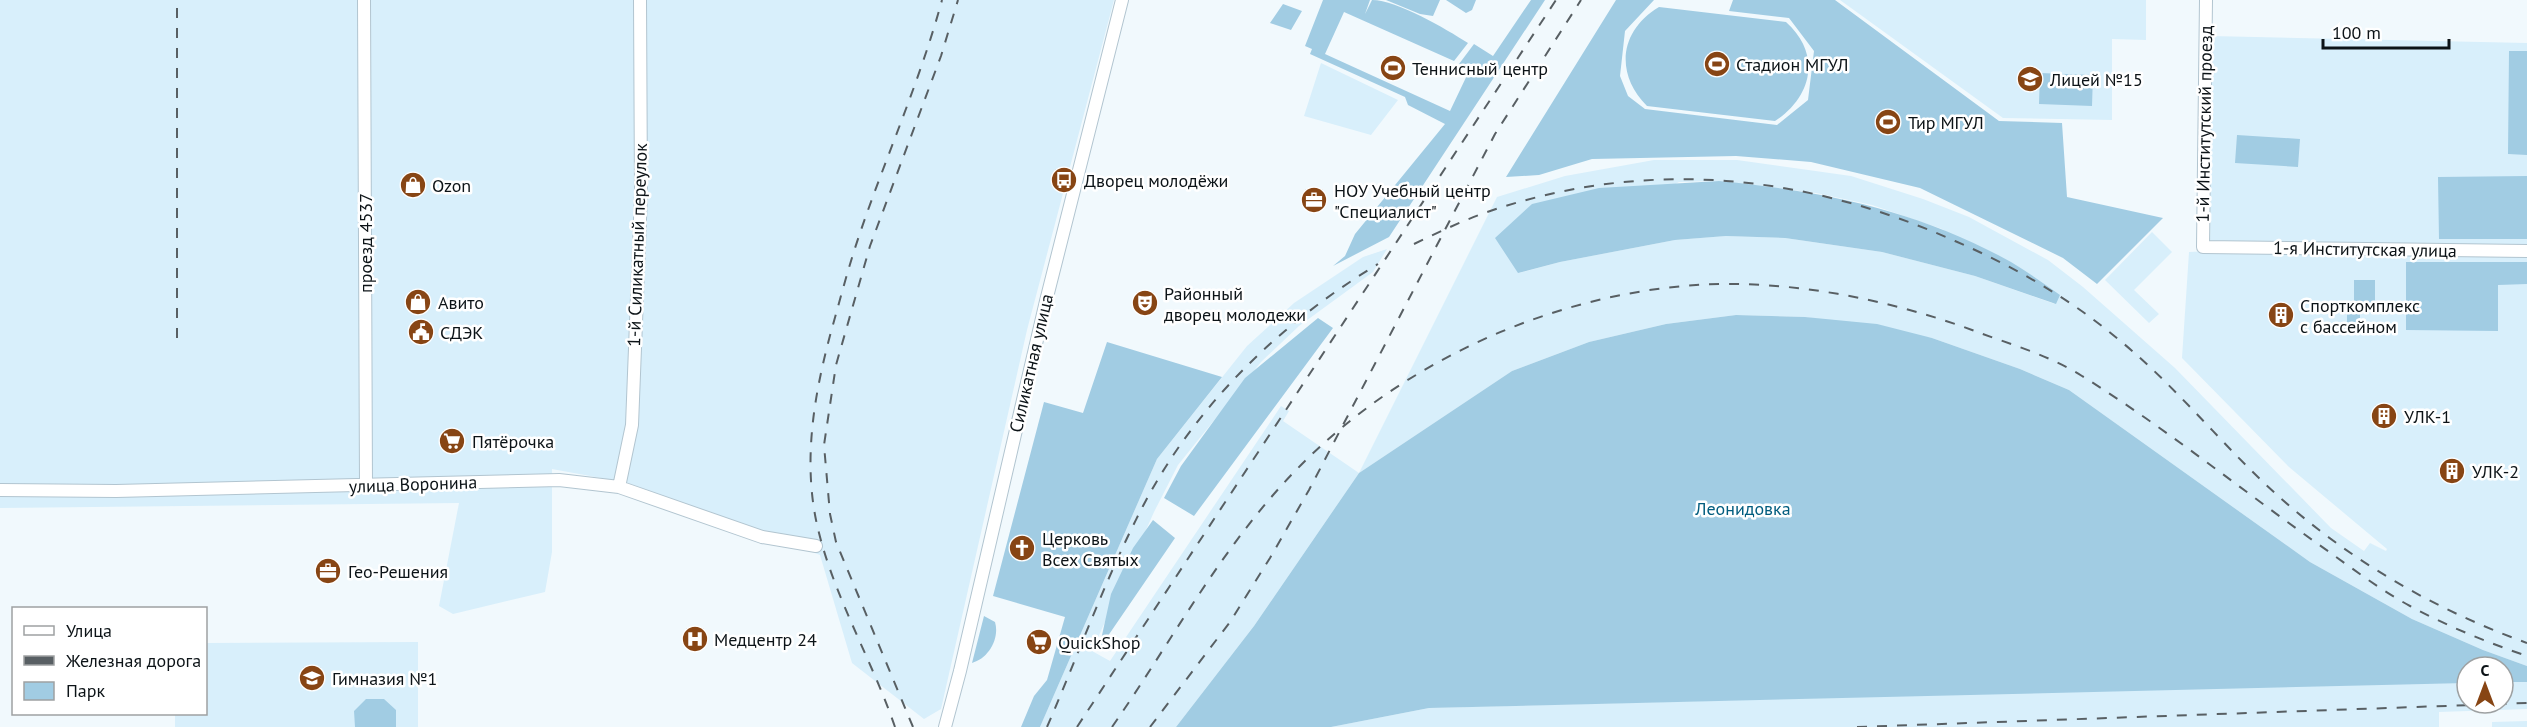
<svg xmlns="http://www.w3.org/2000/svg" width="2527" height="727" viewBox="0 0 2527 727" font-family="'PT Sans',sans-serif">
  <rect width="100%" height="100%" fill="#f1f9fd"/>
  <!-- built -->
  <path fill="#d8effb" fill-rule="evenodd" d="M 0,0 L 1114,0 L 1027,330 L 941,709 L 924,719 L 852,663 L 820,555 L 628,483 L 552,469 L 552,552 L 545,592 L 453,614 L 439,606 L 459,503 L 0,508 Z
    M 1840,0 L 2146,0 L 2146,40 L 2112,39 L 2112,120 L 2003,118 Z
    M 2211,36 L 2527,43 L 2527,666 L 2483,650 L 2412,619 L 2310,562 L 2069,390 L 2020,369 L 1932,338 L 1805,317 L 1736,315 L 1666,324 L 1589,342 L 1512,371 L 1359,473 L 1254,626 L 1176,727 L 1040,727 L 1157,459 L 1247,346 L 1294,303 L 1363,257 L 1387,249 L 1373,272 L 1299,326 L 1261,362 L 1178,465 L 1154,512 L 1092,651 L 1110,661 L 1281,406 L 1289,411 L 1283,421 L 1359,473 L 1497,197 L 1565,176 L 1654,160 L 1737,160 L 1851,176 L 1923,199 L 1969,217 L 2048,260 L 2083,287 L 2175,368 L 2331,528 L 2364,551 L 2370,543 L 2386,551 L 2387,549 L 2289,467 L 2182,358 L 2189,252 L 2210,251 ZM 1719,181 L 1816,193 L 1872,205 L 1942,229 L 2055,304 L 1975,276 L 1882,252 L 1785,238 L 1726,236 L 1675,240 L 1560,262 L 1519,273 L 1679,182 Z
    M 1321,63 L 1398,100 L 1371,135 L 1304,116 Z
    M 2152,232 L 2172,252 L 2134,290 L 2159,314 L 2149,323 L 2105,280 Z
    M 418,642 L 418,727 L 175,727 L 175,714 L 206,714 L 206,643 Z
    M 2503,682 L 2527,682 L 2527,709 L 2439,712 L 2439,727 L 1331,727 L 1429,708 L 2355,684 L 2467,683 L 2467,703 L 2503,703 Z
    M 2527,721 L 2527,727 L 2492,727 L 2492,722 Z"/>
  <!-- green -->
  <path fill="#a1cce3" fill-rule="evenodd" d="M 1323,0 L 1370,0 L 1365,14 L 1372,0 C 1397,0 1446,29 1468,43 L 1454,61 L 1344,12 L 1325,54 L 1450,111 L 1470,69 L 1459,64 L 1474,44 L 1493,56 L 1531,0 L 1545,0 L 1389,237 L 1333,266 L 1345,256 L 1355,234 L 1445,124 L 1408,105 L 1405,97 L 1310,54 L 1312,49 L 1305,46 Z
    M 1386,0 L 1440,0 L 1433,16 L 1420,14 Z
    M 1446,0 L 1476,0 L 1472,10 L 1466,13 Z
    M 1616,0 L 1654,0 L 1625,31 L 1620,76 L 1628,96 L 1645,109 L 1777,125 L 1808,100 L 1814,51 L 1789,18 L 1729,11 L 1733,0 L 1835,0 L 1999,121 L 2062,123 L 2067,197 L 2163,218 L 2097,284 L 2063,258 L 1920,188 L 1811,162 L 1736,156 L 1592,159 L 1539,175 L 1506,177 Z
    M 1283,4 L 1302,11 L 1291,30 L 1270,23 Z
    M 1659,7 L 1786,22 C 1822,54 1812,97 1775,121 L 1647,106 C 1615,74 1619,31 1659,7 Z
    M 2509,51 L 2527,51 L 2527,155 L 2508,154 Z
    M 2040,73 L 2093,75 L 2092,106 L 2039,104 Z
    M 2237,135 L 2300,139 L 2298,167 L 2235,163 Z
    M 2527,176 L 2527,239 L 2439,239 L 2438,177 Z
    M 1719,181 C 1823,191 1918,210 2011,262 C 2028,272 2044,284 2060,295 L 2056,304 L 1975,276 L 1882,252 L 1785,238 L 1726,236 L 1675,240 L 1560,262 L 1518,273 L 1495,238 L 1532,204 L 1599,188 Z
    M 2406,262 L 2527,262 L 2527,284 L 2498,285 L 2498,331 L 2406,330 Z
    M 2354,280 L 2375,280 L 2375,303 L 2354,303 Z
    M 2347,311 L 2360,311 L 2360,323 L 2347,323 Z
    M 1736,315 L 1805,317 L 1877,324 L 1932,338 L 2020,369 L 2069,390 L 2310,562 L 2412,619 L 2483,650 L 2527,666 L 2527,682 L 2503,682 L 2503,667 L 2467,667 L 2467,683 L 1429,708 L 1331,727 L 1176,727 L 1254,626 L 1359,473 L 1512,371 L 1589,342 L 1666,324 Z
    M 1318,318 L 1333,328 L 1194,516 L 1164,498 L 1181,466 L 1245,378 Z
    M 1107,342 L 1222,377 L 1157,459 L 1040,727 L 1021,727 L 1034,696 L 1047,680 L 1065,617 L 993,596 L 1044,402 L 1083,413 ZM 1015,538 L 1033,542 L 1030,558 L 1011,554 Z
    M 1153,520 L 1175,538 L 1099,649 L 1111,594 L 1133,548 Z
    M 984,616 L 995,622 C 1000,639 988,659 972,663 Z
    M 366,699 L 384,699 L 396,710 L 396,727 L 355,727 L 354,711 Z"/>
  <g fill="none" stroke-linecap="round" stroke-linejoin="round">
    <!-- minor casing -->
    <g stroke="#b2c5d0" stroke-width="14">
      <path id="minor" d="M 364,0 L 366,485
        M 2206,0 L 2203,247 L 2527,251
        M 619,487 L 632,425 L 641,194 L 640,0
        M 0,490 L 116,491 L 559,480 L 619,487 L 762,537 L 816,546
        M 945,727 L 960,671 L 1046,301 L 1122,0"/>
    </g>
    <!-- minor -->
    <use href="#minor" stroke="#fff" stroke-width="12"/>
    <!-- rail -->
    <path stroke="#585f63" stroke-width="2" stroke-dasharray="10 10" stroke-linecap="butt" d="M 1414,244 C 1441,231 1468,218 1496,209 C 1653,158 1807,175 1955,241 C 2013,266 2069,298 2118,339 C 2171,382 2214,435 2263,482 C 2340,555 2428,607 2527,643
      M 177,338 L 177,0
      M 895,727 C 871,657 831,592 816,520 C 802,451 817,380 836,314 C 842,292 848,270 855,248 C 882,165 919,85 942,0
      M 913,727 L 836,542 L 830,514 L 824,445 L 836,365 L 870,246 L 941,56 L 958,0
      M 1047,727 C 1079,653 1106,577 1143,506 C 1197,403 1281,323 1378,264
      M 1077,727 L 1556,0
      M 1112,727 C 1174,638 1224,542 1301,465 C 1403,362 1550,295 1696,285 C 1786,279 1888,299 1972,330 C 2009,344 2049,355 2082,376 C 2164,427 2239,488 2318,544 C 2348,565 2377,588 2410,606 C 2447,626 2486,642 2527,656
      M 1150,727 L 1230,622 L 1270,558 L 1309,490 L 1495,134 L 1581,0
      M 1857,727 L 2527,703"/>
  </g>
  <!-- icons -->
  <defs>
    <g id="stadium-disc" transform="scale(1.35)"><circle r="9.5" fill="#874514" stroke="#fff"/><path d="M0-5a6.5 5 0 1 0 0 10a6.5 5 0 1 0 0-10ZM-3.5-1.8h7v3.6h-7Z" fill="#fff"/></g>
    <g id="school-disc" transform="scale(1.35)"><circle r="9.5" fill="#874514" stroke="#fff"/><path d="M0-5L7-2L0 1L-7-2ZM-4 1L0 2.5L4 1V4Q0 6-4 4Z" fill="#fff"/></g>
    <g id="bus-disc" transform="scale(1.35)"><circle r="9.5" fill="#874514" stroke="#fff"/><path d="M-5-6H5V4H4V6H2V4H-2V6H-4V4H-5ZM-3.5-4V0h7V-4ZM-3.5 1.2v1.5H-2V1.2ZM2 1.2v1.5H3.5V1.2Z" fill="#fff"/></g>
    <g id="shop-disc" transform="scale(1.35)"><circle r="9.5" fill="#874514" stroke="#fff"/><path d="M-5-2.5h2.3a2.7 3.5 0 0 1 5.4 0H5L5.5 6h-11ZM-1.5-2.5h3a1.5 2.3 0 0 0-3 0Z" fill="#fff"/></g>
    <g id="office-disc" transform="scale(1.35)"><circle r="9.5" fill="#874514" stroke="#fff"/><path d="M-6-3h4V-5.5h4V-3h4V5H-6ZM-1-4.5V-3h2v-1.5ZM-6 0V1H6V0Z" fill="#fff"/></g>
    <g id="theatre-disc" transform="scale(1.35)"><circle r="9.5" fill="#874514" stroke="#fff"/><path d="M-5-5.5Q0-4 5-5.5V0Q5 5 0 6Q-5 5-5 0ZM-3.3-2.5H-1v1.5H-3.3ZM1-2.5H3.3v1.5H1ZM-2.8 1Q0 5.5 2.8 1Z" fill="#fff"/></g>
    <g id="building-disc" transform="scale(1.35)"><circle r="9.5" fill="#874514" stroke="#fff"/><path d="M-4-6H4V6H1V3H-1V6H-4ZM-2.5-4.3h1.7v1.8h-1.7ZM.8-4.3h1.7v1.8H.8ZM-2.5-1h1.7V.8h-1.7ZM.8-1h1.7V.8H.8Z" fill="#fff"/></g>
    <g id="civic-disc" transform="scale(1.35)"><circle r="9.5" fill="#874514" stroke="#fff"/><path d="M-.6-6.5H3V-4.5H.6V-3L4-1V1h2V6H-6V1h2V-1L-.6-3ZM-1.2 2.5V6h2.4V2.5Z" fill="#fff"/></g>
    <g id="supermarket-disc" transform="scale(1.35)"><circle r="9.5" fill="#874514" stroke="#fff"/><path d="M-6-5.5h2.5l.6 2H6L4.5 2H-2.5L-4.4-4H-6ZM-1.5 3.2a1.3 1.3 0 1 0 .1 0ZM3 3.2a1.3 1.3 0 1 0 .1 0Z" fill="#fff"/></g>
    <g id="church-disc" transform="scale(1.35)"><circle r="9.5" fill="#874514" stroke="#fff"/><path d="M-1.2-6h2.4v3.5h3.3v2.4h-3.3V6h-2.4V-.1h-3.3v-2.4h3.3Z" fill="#fff"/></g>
    <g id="hospital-disc" transform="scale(1.35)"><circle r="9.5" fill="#874514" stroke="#fff"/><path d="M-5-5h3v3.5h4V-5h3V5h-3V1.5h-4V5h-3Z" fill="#fff"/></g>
  </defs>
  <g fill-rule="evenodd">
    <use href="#stadium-disc" x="1717" y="64"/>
    <use href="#stadium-disc" x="1393" y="68"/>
    <use href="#school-disc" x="2030" y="79"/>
    <use href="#stadium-disc" x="1888" y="122"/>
    <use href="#bus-disc" x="1064" y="180"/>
    <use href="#shop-disc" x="413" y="185"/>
    <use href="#office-disc" x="1314" y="200"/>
    <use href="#shop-disc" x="418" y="302"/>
    <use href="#theatre-disc" x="1145" y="303"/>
    <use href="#building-disc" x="2281" y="315"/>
    <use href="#civic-disc" x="421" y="332"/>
    <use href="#building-disc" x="2384" y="416"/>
    <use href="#supermarket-disc" x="452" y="441"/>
    <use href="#building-disc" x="2452" y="471"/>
    <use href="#church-disc" x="1022" y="548"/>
    <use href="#office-disc" x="328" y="571"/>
    <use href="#hospital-disc" x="695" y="639"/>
    <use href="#supermarket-disc" x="1039" y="642"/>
    <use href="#school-disc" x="312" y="678"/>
  </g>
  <g text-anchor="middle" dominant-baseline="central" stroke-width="5" stroke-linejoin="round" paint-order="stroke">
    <!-- poi labels -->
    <g font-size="18" fill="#0c1317" stroke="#fff" text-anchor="start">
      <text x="1736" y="64">Стадион МГУЛ</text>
      <text x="1412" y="68">Теннисный центр</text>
      <text x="2050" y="79">Лицей №15</text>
      <text x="1908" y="122">Тир МГУЛ</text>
      <text x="1084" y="180">Дворец молодёжи</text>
      <text x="432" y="185">Ozon</text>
      <text x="1334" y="190">НОУ Учебный центр<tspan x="1334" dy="21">"Специалист"</tspan></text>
      <text x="1164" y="293">Районный<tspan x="1164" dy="21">дворец молодежи</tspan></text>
      <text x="438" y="302">Авито</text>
      <text x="2300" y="305">Спорткомплекс<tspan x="2300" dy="21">с бассейном</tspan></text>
      <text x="440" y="332">СДЭК</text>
      <text x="2404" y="416">УЛК-1</text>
      <text x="472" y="441">Пятёрочка</text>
      <text x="2472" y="471">УЛК-2</text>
      <text x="1042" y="538">Церковь<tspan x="1042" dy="21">Всех Святых</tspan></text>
      <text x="348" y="571">Гео-Решения</text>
      <text x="714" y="639">Медцентр 24</text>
      <text x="1058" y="642">QuickShop</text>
      <text x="332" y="678">Гимназия №1</text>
    </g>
    <!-- street labels -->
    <g font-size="18" fill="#0c1317" stroke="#fff">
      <text transform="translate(2204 124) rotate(-89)">1-й Институтский проезд</text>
      <text transform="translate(365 243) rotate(-90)">проезд 4537</text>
      <text transform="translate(637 245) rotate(-88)">1-й Силикатный переулок</text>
      <text transform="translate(2365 249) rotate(1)">1-я Институтская улица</text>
      <text transform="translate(1031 363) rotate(-77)">Силикатная улица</text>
      <text transform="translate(413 484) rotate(-2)">улица Воронина</text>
    </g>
    <!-- park labels -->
    <g font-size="18" fill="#005c7e" stroke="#fff">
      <text x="1743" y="508">Леонидовка</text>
    </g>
  </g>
  <!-- legend -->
  <rect x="12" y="607" width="195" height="108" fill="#ffffff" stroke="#9ea1a2" stroke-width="1.5"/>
  <rect x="24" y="626" width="30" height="9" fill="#ffffff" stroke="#9ea1a2" stroke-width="1.5"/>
  <text x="66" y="637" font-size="18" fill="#0c1317">Улица</text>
  <rect x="24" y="656" width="30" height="9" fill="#585f63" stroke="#9ea1a2" stroke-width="1.5"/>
  <text x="66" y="667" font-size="18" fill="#0c1317">Железная дорога</text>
  <rect x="24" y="682" width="30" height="18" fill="#a1cce3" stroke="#9ea1a2" stroke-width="1.5"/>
  <text x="66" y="697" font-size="18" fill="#0c1317">Парк</text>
  <!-- north arrow -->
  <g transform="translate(2485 685)"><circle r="28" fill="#ffffff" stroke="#9ea1a2" stroke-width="1.5"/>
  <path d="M0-4.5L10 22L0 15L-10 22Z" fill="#874514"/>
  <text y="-9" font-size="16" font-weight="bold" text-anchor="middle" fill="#0c1317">С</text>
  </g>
  <!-- scale -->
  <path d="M2323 39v9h126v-9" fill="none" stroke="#0c1317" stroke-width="3"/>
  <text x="2332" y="39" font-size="18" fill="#0c1317" stroke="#ffffff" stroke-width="4.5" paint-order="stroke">100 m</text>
</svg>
